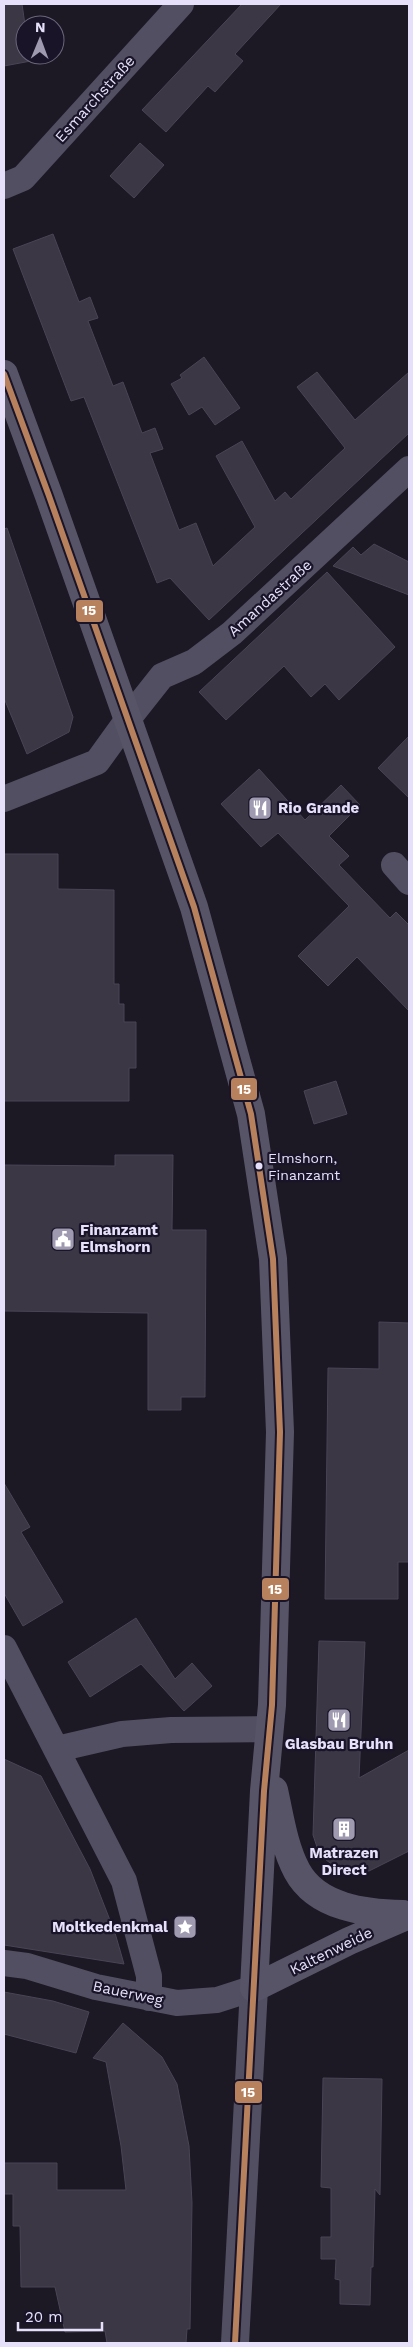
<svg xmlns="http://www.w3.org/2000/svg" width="413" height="2347" viewBox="0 0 413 2347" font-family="'Work Sans',sans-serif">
  <rect width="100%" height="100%" fill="#1c1824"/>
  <!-- building -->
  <path fill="#3b3745" stroke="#4a4555" d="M 4,4 L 22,4 L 25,25 L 25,55 L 30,55 L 31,61 L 4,66 Z
    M 242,4 L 281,4 L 235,54 L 243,61 L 215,92 L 208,86 L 166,132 L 142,110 Z
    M 140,143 L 164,165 L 134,198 L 110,176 Z
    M 53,234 L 79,302 L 90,297 L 98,318 L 88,321 L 113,386 L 123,382 L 142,433 L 155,428 L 163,449 L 150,453 L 179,530 L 196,523 L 213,566 L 255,527 L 216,456 L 242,441 L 275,501 L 285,492 L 291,499 L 345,448 L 297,387 L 317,372 L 355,420 L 409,372 L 409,433 L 209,620 L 170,578 L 157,583 L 84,397 L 71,401 L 13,249 Z
    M 204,357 L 240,408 L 215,425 L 202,407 L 189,415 L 171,384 L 182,378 L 180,375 Z
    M 7,528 L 73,717 L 69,732 L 27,754 L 4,698 L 4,529 Z
    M 374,544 L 409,562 L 409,595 L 333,566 L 353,547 L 361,555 Z
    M 327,572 L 395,647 L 339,700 L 325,684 L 311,697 L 284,666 L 226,720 L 199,692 Z
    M 409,736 L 409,798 L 378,768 Z
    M 259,769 L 305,820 L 341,785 L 360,805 L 329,836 L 349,856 L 339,865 L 390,918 L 396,912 L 409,925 L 409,1011 L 357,957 L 328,986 L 298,956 L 349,906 L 278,833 L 261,847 L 221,804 Z
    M 4,854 L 58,854 L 58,889 L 114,890 L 114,984 L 119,984 L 119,1004 L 124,1004 L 124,1022 L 136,1022 L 136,1068 L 129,1068 L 129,1101 L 4,1101 Z
    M 336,1081 L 347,1114 L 314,1124 L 304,1091 Z
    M 115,1155 L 173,1155 L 172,1230 L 206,1230 L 205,1397 L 181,1397 L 181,1410 L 148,1410 L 148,1313 L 4,1311 L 4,1165 L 115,1166 Z
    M 379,1322 L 409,1323 L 409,1562 L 398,1562 L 398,1599 L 325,1599 L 328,1368 L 379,1369 Z
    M 4,1483 L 30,1527 L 21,1532 L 63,1602 L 23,1626 L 4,1593 Z
    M 136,1618 L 175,1679 L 192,1663 L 212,1686 L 184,1711 L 141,1664 L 90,1697 L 68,1662 Z
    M 319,1641 L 365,1642 L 359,1778 L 409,1750 L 409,1851 L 369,1871 L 339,1869 L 326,1860 L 317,1847 L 313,1835 Z
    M 4,1759 L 41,1776 L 90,1869 L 115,1933 L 124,1964 L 4,1945 Z
    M 4,1992 L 53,2001 L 89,2012 L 76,2053 L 4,2034 Z
    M 123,2023 L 162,2057 L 177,2084 L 189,2146 L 192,2203 L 190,2329 L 187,2329 L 186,2343 L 107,2343 L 105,2331 L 65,2332 L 55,2287 L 21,2287 L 20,2226 L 13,2226 L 13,2194 L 4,2194 L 4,2163 L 57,2163 L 57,2190 L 126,2190 L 121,2146 L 106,2062 L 93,2058 Z
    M 323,2078 L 382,2079 L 380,2195 L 375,2189 L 373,2267 L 371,2267 L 370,2305 L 340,2304 L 340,2280 L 335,2279 L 336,2259 L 321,2259 L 321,2237 L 331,2237 L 331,2188 L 321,2187 Z"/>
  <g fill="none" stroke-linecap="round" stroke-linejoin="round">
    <!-- minor -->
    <path stroke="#524f62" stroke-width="26" d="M 4,186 L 23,178 L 181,4
      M 4,799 L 97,762 L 128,719 L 162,676 L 194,662 L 232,633 L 409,469
      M 394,865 L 409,882
      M 4,1648 L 124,1881 L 149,1976 L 149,1998
      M 57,1749 L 122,1734 L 171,1730 L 270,1729
      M 4,1963 L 27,1966 L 96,1987 L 177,2003 L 217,2000 L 254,1988"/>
    <!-- tertiary -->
    <path stroke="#524f62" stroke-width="28" d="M 235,2343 L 254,1988"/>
    <!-- secondary -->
    <path stroke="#585468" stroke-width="28" d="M 4,374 L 49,496 L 194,907 L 251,1114 L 273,1259 L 280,1432 L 272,1705 L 264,1791 L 254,1988 L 349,1941 L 409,1915
      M 274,1790 C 280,1817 284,1847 297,1871 C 317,1908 366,1913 403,1914"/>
    <!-- bus-1 casing -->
    <g stroke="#1a1428" stroke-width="10">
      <path id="bus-1" d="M 4,374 L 49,496 L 194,907 L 251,1114 L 273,1259 L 280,1432 L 272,1705 L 264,1791 L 235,2343"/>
    </g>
    <!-- bus-1 -->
    <use href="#bus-1" stroke="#b6815c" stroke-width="6"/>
  </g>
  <!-- icons -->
  <defs>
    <g id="restaurant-square" transform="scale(1.25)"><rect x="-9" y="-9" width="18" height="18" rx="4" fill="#9f9ab0" stroke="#1a1428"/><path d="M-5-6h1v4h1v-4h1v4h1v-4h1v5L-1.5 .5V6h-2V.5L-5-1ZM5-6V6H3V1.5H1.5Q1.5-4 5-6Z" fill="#fff"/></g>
    <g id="civic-square" transform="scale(1.25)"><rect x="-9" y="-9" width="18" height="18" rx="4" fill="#9f9ab0" stroke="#1a1428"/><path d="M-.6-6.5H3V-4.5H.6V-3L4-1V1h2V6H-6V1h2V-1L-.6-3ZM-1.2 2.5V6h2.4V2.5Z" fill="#fff"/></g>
    <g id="building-square" transform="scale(1.25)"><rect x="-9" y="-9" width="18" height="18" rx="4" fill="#9f9ab0" stroke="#1a1428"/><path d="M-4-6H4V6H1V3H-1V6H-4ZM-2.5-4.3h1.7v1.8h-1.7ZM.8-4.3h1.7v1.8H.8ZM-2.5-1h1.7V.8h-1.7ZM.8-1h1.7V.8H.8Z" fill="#fff"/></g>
    <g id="sight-square" transform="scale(1.25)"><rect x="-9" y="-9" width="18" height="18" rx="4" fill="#9f9ab0" stroke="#1a1428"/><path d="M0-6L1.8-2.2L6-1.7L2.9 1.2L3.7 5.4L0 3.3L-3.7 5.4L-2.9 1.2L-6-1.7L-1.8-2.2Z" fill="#fff"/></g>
  </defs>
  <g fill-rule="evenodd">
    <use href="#restaurant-square" x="260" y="808"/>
    <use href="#civic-square" x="63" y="1239"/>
    <use href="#restaurant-square" x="339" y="1720"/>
    <use href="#building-square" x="344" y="1829"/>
    <use href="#sight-square" x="185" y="1927"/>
  </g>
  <!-- markers -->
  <circle fill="#e6e0fb" stroke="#1a1428" stroke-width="2" cx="259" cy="1166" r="4.5"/>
  <g text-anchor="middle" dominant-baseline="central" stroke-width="4.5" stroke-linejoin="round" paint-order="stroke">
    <!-- bus labels -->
    <g font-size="14" fill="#e6e0fb" stroke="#1a1428" text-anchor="start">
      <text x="268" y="1158">Elmshorn,<tspan x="268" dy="17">Finanzamt</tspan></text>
    </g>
    <!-- street labels -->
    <g font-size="15" fill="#e6e0fb" stroke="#1a1428">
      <text transform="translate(95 99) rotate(-48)">Esmarchstraße</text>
      <text transform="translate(270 598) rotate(-42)">Amandastraße</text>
      <text transform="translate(331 1951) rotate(-26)">Kaltenweide</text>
      <text transform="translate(128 1993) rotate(12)">Bauerweg</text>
    </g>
    <!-- poi labels -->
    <g font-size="15" font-weight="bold" fill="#e6e0fb" stroke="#1a1428" text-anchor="start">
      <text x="278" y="808">Rio Grande</text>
      <text x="80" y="1230">Finanzamt<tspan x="80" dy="17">Elmshorn</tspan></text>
      <text x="339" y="1744" text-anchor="middle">Glasbau Bruhn</text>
      <text x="344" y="1853" text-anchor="middle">Matrazen<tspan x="344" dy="17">Direct</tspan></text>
      <text x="168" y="1927" text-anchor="end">Moltkedenkmal</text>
    </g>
  </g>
  <g stroke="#1a1428" stroke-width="2">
    <rect x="75" y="599" width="29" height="24" rx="5" fill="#b6815c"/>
    <rect x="230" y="1077" width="28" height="24" rx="5" fill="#b6815c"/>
    <rect x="261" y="1577" width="29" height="24" rx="5" fill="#b6815c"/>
    <rect x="234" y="2080" width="29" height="24" rx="5" fill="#b6815c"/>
  </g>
  <g font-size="14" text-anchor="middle" font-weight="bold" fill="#fff">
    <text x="89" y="615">15</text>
    <text x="244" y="1094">15</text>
    <text x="275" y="1594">15</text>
    <text x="248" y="2097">15</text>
  </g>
  <!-- border -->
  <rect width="413" height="2347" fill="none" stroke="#e6e0fb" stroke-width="10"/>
  <!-- north arrow -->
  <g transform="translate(40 40) rotate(1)"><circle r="24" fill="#1a1428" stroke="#6c667c"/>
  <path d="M0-4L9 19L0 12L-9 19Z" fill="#9f9ab0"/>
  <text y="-8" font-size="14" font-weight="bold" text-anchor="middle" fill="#e6e0fb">N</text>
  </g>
  <!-- scale -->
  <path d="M18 2322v8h84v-8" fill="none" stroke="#e6e0fb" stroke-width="2.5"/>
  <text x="25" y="2322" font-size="15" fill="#e6e0fb" stroke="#1a1428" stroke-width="4" paint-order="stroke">20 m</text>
</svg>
